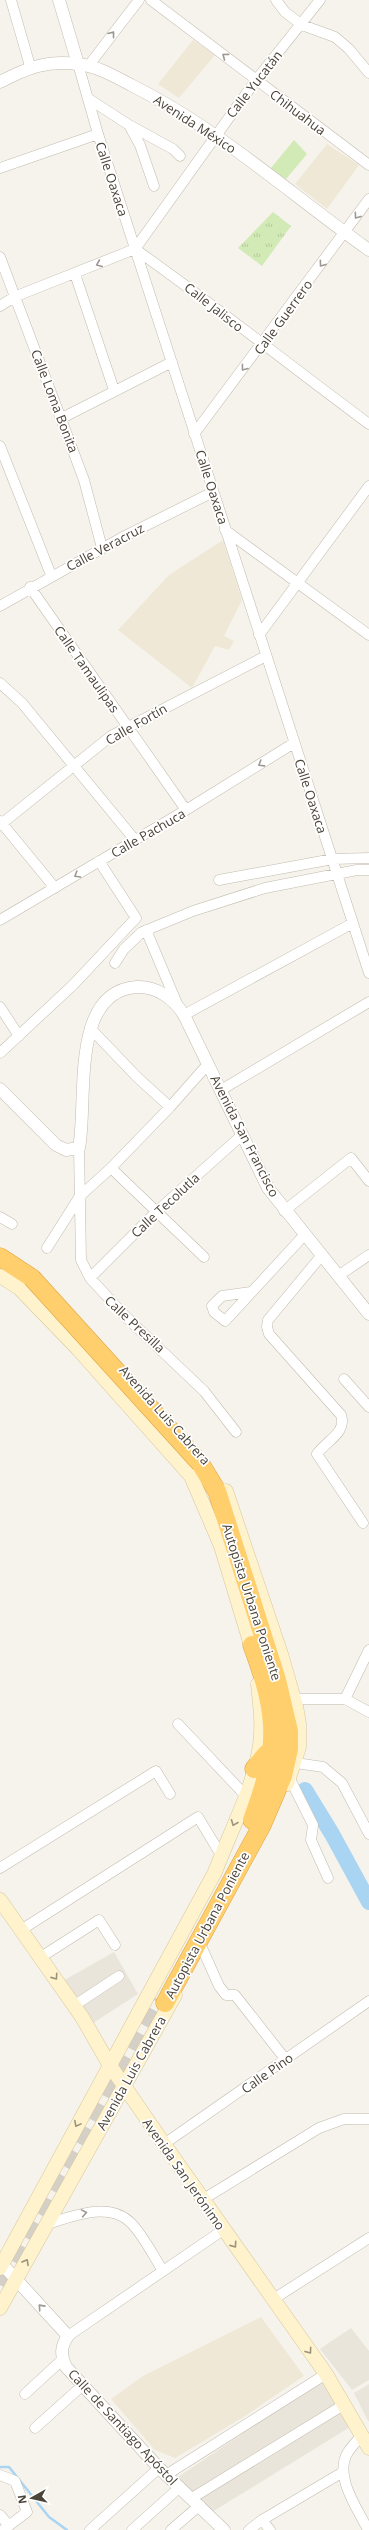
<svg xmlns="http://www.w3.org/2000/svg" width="369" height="2530" viewBox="0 0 369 2530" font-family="'Open Sans',sans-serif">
  <defs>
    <pattern id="park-tufts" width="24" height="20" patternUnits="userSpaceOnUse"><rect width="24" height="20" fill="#d2eab5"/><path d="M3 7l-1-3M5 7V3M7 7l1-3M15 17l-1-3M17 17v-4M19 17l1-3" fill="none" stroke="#b6ca9c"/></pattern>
  </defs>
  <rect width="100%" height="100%" fill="#f6f3ec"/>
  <!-- residential -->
  <path fill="#eae5da" d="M 114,1952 L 138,1994 L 90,2025 L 61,1982 Z
    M 351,2328 L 369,2351 L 369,2380 L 352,2390 L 320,2349 Z
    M 322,2380 L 350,2427 L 212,2512 L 175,2479 Z
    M 369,2384 L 369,2421 L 368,2421 L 354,2393 Z"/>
  <!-- education -->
  <path fill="#efe8d6" d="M 193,40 L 215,55 L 179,98 L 158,84 Z
    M 327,144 L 359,165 L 327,209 L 295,184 Z
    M 223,540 L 242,600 L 224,636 L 234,641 L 229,650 L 215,646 L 192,688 L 118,630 L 169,575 Z
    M 261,2317 L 304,2376 L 242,2418 L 175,2458 L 155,2450 L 111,2399 L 143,2376 Z"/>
  <!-- grass -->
  <path fill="#d2eab5" d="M 294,140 L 307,154 L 286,179 L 271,168 Z"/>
  <!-- park -->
  <path fill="url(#park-tufts)" d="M 273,212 L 291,226 L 262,266 L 238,248 Z"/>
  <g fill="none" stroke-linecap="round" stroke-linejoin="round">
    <!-- stream -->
    <path stroke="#a9d4f2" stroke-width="2.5" d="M 0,2467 L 9,2467 L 49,2517 L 67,2530"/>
    <!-- river -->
    <path stroke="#a9d4f2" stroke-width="16" d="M 305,1790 L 332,1834 L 369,1902"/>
    <!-- motorway-tunnel -->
    <path stroke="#d4d0c8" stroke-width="18" stroke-dasharray="18 9" stroke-linecap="butt" d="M 0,2285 L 155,1998"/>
    <!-- minor casing -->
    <g stroke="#c2bbae" stroke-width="11">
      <path id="minor" d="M 11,0 L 30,66
        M 151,0 L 369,165
        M 276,0 L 285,12 L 302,25 L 335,37 L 349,49 L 369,73
        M 78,64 L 98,134 L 369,973
        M 89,65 L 139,0
        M 89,99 L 129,125 L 140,145 L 154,186
        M 129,125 L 173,149 L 180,156
        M 0,168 L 98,134
        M 135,249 L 256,80 L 320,0
        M 135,249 C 214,305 291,366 369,424
        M 0,257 L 84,480 L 102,548
        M 75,274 L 114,390
        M 0,306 L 14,297 L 135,249
        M 62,418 L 172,362
        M 194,434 L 369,199
        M 0,446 L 51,575
        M 225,530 L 369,635
        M 30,587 L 186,810
        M 0,606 L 121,538 L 213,492
        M 259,635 L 369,486
        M 0,683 L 22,703 L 135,840
        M 0,821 L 55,888
        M 0,825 L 111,736 L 266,656
        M 219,880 L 333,859 L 369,858
        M 0,920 L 186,810 L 294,743
        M 146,930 L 178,1006
        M 115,963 L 124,949 L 142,932 L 193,911 L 265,888 L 357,870 L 369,870
        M 0,1007 L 19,1036
        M 184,1015 L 353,923
        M 90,1028 L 138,1078 L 170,1107
        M 0,1053 L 73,985 L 136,918 L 99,861
        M 221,1090 L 369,1002
        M 79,1148 L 81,1260 L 90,1278 L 125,1316 L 204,1391 L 236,1432
        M 111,1168 L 204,1257
        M 284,1211 L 351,1158 L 369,1181
        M 0,1217 L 12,1224
        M 47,1248 L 80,1196 L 111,1168 L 170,1107 L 208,1064
        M 322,1255 L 268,1320 L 267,1327 L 269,1334 L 341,1415 C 347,1433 327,1440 317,1454 L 363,1523
        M 338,1276 L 369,1255
        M 90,1278 L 156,1212 L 242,1135
        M 251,1292 L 222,1296 L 212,1306 L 214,1312 L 225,1321 L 297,1243 L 305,1234
        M 344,1379 L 369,1407
        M 294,1699 L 345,1699 L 369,1712
        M 345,1699 L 369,1650
        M 178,1724 L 245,1795
        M 296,1763 L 323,1767 L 342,1783 L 369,1834
        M 290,1779 L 313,1825 L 311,1840 L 328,1878
        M 0,1868 L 156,1771 L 170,1794
        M 21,1930 L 198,1817 L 221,1855
        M 202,1948 L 219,1986 L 226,1995 L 235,1995 L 286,2060
        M 41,1957 L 99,1920 L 115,1945
        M 75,2005 L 119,1976
        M 164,2144 L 369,2001
        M 202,2200 L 319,2128 L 344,2119 L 369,2119
        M 47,2224 C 71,2217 108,2201 130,2222 C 142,2233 154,2257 163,2271
        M 272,2300 L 369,2238
        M 68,2336 L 223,2230
        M 25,2394 L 63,2359
        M 35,2428 L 83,2385
        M 362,2435 C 357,2441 352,2446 348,2452 C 333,2476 358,2509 368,2530
        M 0,2475 L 15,2481 L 27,2512 L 3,2530
        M 166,2475 L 326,2374
        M 192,2498 L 345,2404
        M 0,2515 L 9,2526
        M 262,2520 L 270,2530
        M 90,2530 L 159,2468
        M 132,2530 L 180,2487
        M 171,2530 L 200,2505
        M 249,2530 L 262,2520 L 343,2472"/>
    </g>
    <!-- tertiary casing -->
    <g stroke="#c2bbae" stroke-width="13">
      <path id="tertiary" d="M 59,0 L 78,64
        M 0,82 C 27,68 46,60 78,64 C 97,66 114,76 131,85 C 218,128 290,194 369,250
        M 0,1089 L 56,1145 L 66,1150 L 79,1148 C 88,1102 69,991 137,987 C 157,986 174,999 184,1015 L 268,1188 L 369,1314
        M 2,2264 L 68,2336 C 60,2347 61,2356 66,2367 L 159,2468 L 224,2530"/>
    </g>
    <!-- secondary casing -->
    <g stroke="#d6c79b" stroke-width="15">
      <path id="secondary" d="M 0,1276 L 19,1288 L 78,1349 L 191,1476 L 221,1546 L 254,1655
        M 226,1491 L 281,1654 L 296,1706 L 299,1724 L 299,1747 L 287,1784
        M 0,1900 L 82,2017 L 109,2064 L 164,2144 L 326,2374 L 369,2448
        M 0,2268 L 215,1872 C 230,1832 254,1787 260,1745 C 263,1725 260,1704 258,1684
        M 0,2308 L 175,1995"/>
    </g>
    <!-- motorway casing -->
    <g stroke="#e0a43c" stroke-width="19">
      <path id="motorway" d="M 0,1257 L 32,1278
        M 254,1769 L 266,1754
        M 252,1820 C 279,1747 279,1718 252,1645
        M 165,2003 L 262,1825 L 283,1776 L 289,1749 L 289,1731 L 277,1680 L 217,1491 L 200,1463"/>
    </g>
    <!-- minor -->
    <use href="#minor" stroke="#fff" stroke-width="10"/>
    <!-- tertiary -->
    <use href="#tertiary" stroke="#fff" stroke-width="12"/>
    <!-- secondary -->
    <use href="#secondary" stroke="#fff3cd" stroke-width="14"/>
    <!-- motorway -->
    <use href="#motorway" stroke="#ffcf6e" stroke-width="18"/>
    <!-- motorway-bridge casing -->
    <g stroke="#e0a43c" stroke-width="19" stroke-linecap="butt">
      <path id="motorway-bridge" d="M 32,1278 L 200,1463"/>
    </g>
    <!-- motorway-bridge -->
    <use href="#motorway-bridge" stroke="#ffcf6e" stroke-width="18"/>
  </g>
  <!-- one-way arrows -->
  <defs><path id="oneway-chevron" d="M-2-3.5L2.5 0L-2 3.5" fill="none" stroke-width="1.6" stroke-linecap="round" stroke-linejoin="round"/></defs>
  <g stroke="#9c9892">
    <use href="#oneway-chevron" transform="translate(112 34) rotate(-52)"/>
    <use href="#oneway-chevron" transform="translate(225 56) rotate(-143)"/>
    <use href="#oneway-chevron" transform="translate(357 216) rotate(126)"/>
    <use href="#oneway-chevron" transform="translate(99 264) rotate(157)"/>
    <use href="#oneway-chevron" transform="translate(322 264) rotate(126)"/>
    <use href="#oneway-chevron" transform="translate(244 368) rotate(127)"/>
    <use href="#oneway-chevron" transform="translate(261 764) rotate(148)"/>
    <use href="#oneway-chevron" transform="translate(77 875) rotate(149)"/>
    <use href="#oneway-chevron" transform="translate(84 2213) rotate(-10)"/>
    <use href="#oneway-chevron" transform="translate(41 2307) rotate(-132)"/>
  </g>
  <g stroke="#9c937c">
    <use href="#oneway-chevron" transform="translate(234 1823) rotate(112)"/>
    <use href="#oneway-chevron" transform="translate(55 1977) rotate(55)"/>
    <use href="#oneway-chevron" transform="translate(77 2124) rotate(118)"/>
    <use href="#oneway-chevron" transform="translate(234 2245) rotate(55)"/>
    <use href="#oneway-chevron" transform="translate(26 2262) rotate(-61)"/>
    <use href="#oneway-chevron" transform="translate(309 2351) rotate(54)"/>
  </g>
  <g text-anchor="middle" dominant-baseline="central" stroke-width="3.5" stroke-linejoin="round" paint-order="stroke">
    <!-- street labels -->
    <g font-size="13" fill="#4b4439" stroke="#fff">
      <text transform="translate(254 84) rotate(-52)">Calle Yucatán</text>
      <text transform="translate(298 112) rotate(37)">Chihuahua</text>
      <text transform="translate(195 124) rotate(33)">Avenida México</text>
      <text transform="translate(112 179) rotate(72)">Calle Oaxaca</text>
      <text transform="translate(214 307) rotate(38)">Calle Jalisco</text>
      <text transform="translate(283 317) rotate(-54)">Calle Guerrero</text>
      <text transform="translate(55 401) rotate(69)">Calle Loma Bonita</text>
      <text transform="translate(212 487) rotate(72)">Calle Oaxaca</text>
      <text transform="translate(105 547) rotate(-28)">Calle Veracruz</text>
      <text transform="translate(87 669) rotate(55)">Calle Tamaulipas</text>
      <text transform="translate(136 724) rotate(-30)">Calle Fortín</text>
      <text transform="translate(311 796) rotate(72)">Calle Oaxaca</text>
      <text transform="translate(148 833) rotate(-30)">Calle Pachuca</text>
      <text transform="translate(245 1136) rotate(63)">Avenida San Francisco</text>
      <text transform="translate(165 1205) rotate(-43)">Calle Tecolutla</text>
      <text transform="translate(135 1324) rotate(43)">Calle Presilla</text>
      <text transform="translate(165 1415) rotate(48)">Avenida Luis Cabrera</text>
      <text transform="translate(252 1602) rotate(72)">Autopista Urbana Poniente</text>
      <text transform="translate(207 1925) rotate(-62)">Autopista Urbana Poniente</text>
      <text transform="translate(131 2073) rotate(-61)">Avenida Luis Cabrera</text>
      <text transform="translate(267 2073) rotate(-35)">Calle Pino</text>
      <text transform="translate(184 2174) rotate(55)">Avenida San Jerónimo</text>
      <text transform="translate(123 2427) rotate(47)">Calle de Santiago Apóstol</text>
    </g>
  </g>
  <!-- north arrow -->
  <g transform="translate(32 2498) rotate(262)" stroke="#ffffff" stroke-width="3" paint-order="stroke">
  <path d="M0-3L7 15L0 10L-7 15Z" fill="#4b4439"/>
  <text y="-6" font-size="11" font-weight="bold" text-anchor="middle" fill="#4b4439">N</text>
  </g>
</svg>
